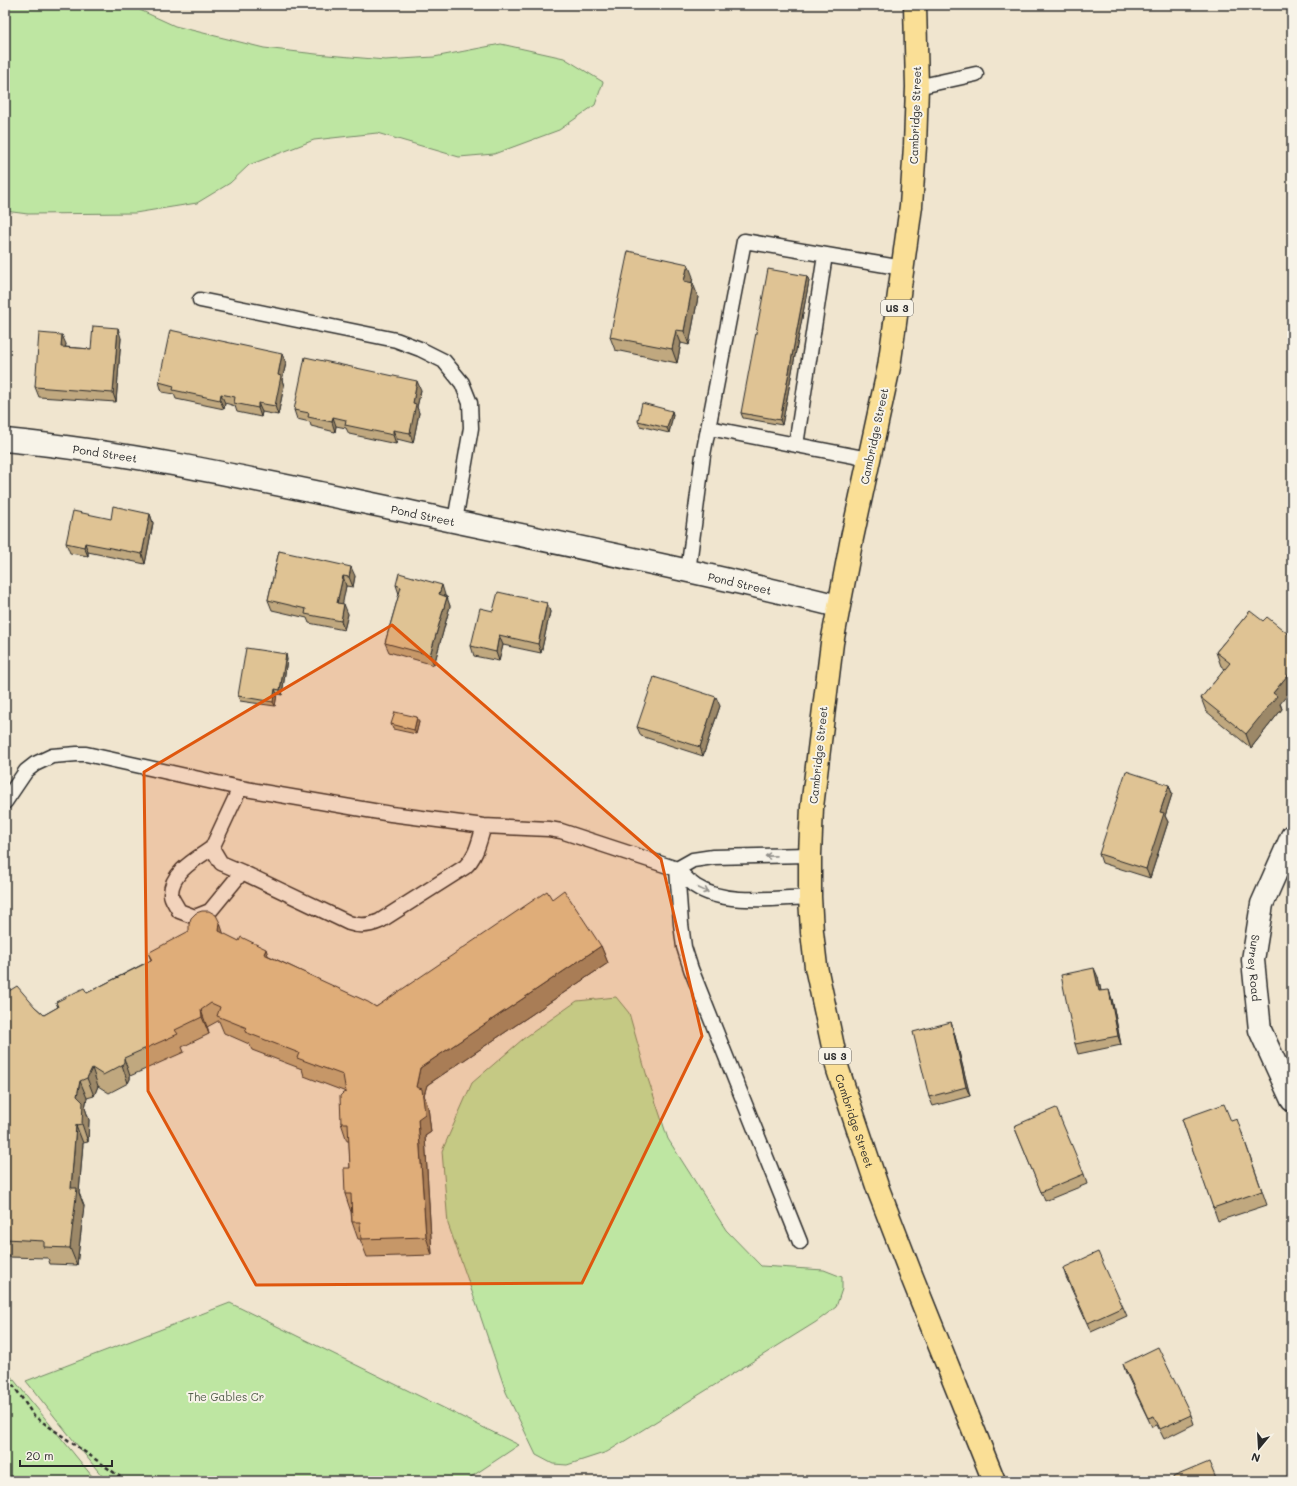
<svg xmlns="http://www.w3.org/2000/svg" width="1297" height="1486" viewBox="0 0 1297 1486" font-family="Mali,sans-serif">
  <rect width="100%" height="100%" fill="#f0e5cf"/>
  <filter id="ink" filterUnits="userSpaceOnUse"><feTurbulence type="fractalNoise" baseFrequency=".025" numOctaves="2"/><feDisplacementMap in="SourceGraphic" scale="8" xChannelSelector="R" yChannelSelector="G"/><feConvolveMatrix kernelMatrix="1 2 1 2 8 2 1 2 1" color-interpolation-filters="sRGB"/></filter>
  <g filter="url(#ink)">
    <!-- green -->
    <path fill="#bee6a2" stroke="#748866" d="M 5,5 L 129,5 L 175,26 L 264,48 L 316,54 L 385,60 L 434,57 L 501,44 L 564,58 L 603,82 L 595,105 L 559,130 L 494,154 L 459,157 L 377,133 L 314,140 L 249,165 L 230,183 L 197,203 L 135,213 L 28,214 L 5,211 Z
      M 616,997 L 629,1013 L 646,1073 L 668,1139 L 726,1230 L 761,1266 L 824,1270 L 842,1277 L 842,1289 L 836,1307 L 816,1322 L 607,1452 L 567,1465 L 553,1464 L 536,1455 L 506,1392 L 476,1303 L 448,1224 L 442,1151 L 472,1083 L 523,1039 L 577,1001 Z
      M 230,1303 L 519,1445 L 465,1481 L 106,1481 L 26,1381 Z
      M 5,1369 L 96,1481 L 5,1481 Z"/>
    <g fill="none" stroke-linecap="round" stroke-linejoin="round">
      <!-- service casing -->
      <g stroke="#2b2b2b" stroke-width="17">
        <path id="service" d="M 917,87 L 976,74
          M 200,300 L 396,340 L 420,349 L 444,361 L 462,383 L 470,403 L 471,428 L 455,521
          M 709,428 L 869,459
          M 796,445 L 825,255
          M 688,572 L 703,455 L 744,241 L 903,268
          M 5,802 L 26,771 L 35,764 L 52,756 L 77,754 L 86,754 L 240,788 L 391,814 L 484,826 L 549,829 L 561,831 L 677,869 L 681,924 L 684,947 L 691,969 L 800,1242
          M 212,848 C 196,859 171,872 171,894 C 171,899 177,906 179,911 L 195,917 L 210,911 L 242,872 L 221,863 L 212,848 L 240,788
          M 810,855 L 713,857 L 693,860 L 677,869 C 682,874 688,881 695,886 C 725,906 775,898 810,897
          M 242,872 L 349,923 C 360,927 369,926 380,921 L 465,867 C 477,856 479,841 484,826"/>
      </g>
      <!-- minor casing -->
      <g stroke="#2b2b2b" stroke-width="25">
        <g id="minor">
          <path id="s1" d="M 1292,836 L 1262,904 L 1253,960 L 1260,1030 L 1292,1100"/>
        </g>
      </g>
      <!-- tertiary casing -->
      <g stroke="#2b2b2b" stroke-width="25">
        <g id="tertiary">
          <path id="s2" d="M 5,440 C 137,453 267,482 396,509 C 544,540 692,570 838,606"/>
        </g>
      </g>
      <!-- trunk casing -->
      <g stroke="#2b2b2b" stroke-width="25">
        <g id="trunk">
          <path id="s3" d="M 915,5 L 917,87 L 915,146 L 911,206 L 889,367 L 852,538 L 832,643 L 812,807 L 810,855 L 810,897 L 812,932 L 816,967 L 838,1070 L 878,1189 L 912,1277 L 994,1481"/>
        </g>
      </g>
      <!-- path -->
      <path stroke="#2b2b2b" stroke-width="2.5" stroke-dasharray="4 3" stroke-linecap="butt" d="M 5,1373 L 34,1416 L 126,1481"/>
      <!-- service -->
      <use href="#service" stroke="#f7f3e8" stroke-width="14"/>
      <!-- minor -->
      <use href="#minor" stroke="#f7f3e8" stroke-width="22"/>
      <!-- tertiary -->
      <use href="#tertiary" stroke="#f7f3e8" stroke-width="22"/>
      <!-- trunk -->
      <use href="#trunk" stroke="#fadf96" stroke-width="22"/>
    </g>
    <!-- wall -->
    <path fill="#c0a87f" stroke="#2b2b2b" d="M 807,276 L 809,281 L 782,425 L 743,418 L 741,413 Z
      M 693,277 L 692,283 L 698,297 L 689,345 L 681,343 L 677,363 L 615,350 L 610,337 Z
      M 121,338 L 116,402 L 39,397 L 35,387 L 66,344 L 65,347 L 91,349 Z
      M 286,363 L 282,380 L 284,386 L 278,415 L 262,412 L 261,417 L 237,412 L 235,406 L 225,403 L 224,409 L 176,399 L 174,394 L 162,392 L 159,382 Z
      M 421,390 L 417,407 L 419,413 L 413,443 L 397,439 L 396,444 L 349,434 L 346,428 L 336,426 L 335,432 L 311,426 L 310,422 L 297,419 L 294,410 Z
      M 672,411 L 673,415 L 669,433 L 640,426 L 638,421 Z
      M 150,514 L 153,523 L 145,564 L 88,552 L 88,556 L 70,553 L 66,543 Z
      M 279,551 L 355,576 L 353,587 L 346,586 L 342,604 L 348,614 L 344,630 L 309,623 L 307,618 L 272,610 L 268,600 Z
      M 396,585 L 445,595 L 445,596 L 450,606 L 434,665 L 389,652 L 385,643 L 399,594 Z
      M 547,603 L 550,612 L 541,653 L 503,645 L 499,661 L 474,656 L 471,646 L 493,611 Z
      M 1250,611 L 1282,709 L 1251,748 L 1206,711 L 1201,698 L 1225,669 L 1221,666 L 1216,652 Z
      M 287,659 L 282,695 L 277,694 L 275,706 L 240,701 L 238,696 Z
      M 720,706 L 703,756 L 641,736 L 637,727 Z
      M 419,722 L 416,734 L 393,729 L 391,724 Z
      M 1169,785 L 1172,794 L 1165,816 L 1168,822 L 1150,878 L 1102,863 L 1099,854 Z
      M 552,899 L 601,946 L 608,963 L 427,1085 L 424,1095 L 428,1107 L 431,1132 L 425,1136 L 432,1255 L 367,1257 L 360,1239 L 358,1239 L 352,1222 L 351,1212 L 345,1194 L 350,1168 L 349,1141 L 347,1141 L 341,1123 L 346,1092 L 304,1076 L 302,1069 L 252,1050 L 249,1044 L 224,1033 L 219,1021 L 218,1021 L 207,1027 L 209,1034 L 182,1047 L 184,1052 L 130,1076 L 130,1079 L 128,1083 L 109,1093 L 98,1086 L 94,1096 L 87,1098 L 85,1108 L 89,1120 L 88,1142 L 83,1143 L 79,1193 L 84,1206 L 77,1265 L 50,1264 L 48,1258 L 8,1257 L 5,1250 L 5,988 L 35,1007 L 44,1015 L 58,1007 L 56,1002 L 87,993 L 151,960 L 148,953 L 223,934 L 376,1007 Z
      M 1098,977 L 1101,991 L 1112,999 L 1121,1045 L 1078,1054 L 1075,1044 Z
      M 954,1032 L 970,1096 L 933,1106 L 929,1097 Z
      M 1182,1119 L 1231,1121 L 1242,1133 L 1267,1205 L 1218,1221 Z
      M 1014,1126 L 1084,1174 L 1087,1184 L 1045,1201 Z
      M 1063,1268 L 1123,1307 L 1127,1316 L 1091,1332 L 1066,1277 Z
      M 1123,1364 L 1191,1415 L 1194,1424 L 1164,1439 L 1157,1425 L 1152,1427 L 1126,1373 Z"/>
    <!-- shaded-wall -->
    <path fill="#9c8868" stroke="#2b2b2b" d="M 688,264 L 693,277 L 689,295 L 684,281 Z
      M 807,276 L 809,281 L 782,425 L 780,420 Z
      M 693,283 L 698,297 L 689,345 L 684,331 Z
      M 118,328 L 121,338 L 116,402 L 113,393 Z
      M 676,330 L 681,343 L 677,363 L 672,349 Z
      M 62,335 L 66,344 L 64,356 L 61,347 Z
      M 282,354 L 286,363 L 282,380 L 284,386 L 278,415 L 275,406 L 278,375 Z
      M 417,381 L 421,390 L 417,407 L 419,413 L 413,443 L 410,433 L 413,403 Z
      M 221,394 L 225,403 L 224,409 L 220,400 Z
      M 258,403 L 262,412 L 261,417 L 258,408 Z
      M 672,411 L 673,415 L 669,433 L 667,428 Z
      M 333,417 L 336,426 L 335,432 L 332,422 Z
      M 393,430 L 397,439 L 396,444 L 393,435 Z
      M 150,514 L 153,523 L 145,564 L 142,554 Z
      M 85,543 L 88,552 L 88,556 L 84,547 Z
      M 351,567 L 355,576 L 353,587 L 349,577 Z
      M 343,576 L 346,586 L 341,612 L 337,603 Z
      M 442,585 L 445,595 L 443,603 L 439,594 Z
      M 447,597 L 450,606 L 434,665 L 430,655 Z
      M 547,603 L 550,612 L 541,653 L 538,644 Z
      M 344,604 L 348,614 L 344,630 L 341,621 Z
      M 499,635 L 503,645 L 499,661 L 496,652 Z
      M 286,654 L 287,659 L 282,695 L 280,690 Z
      M 1292,670 L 1292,689 L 1280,704 L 1282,709 L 1251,748 L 1246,734 L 1273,693 Z
      M 275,689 L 277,694 L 275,706 L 273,702 Z
      M 716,697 L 720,706 L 703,756 L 700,747 Z
      M 417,717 L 419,722 L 416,734 L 414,730 Z
      M 1169,785 L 1172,794 L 1165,816 L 1168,822 L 1150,878 L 1146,869 L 1160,812 Z
      M 220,923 L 226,941 L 219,931 Z
      M 601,946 L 608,963 L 427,1085 L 424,1095 L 428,1107 L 431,1132 L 425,1136 L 432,1255 L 426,1237 L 418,1119 L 416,1087 L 420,1068 Z
      M 266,949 L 272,967 L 264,954 Z
      M 1094,968 L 1098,977 L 1103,1001 L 1099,991 Z
      M 1109,990 L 1112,999 L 1121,1045 L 1118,1036 Z
      M 201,1010 L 207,1027 L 209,1034 L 202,1017 Z
      M 951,1022 L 954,1032 L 970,1096 L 966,1087 Z
      M 124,1058 L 130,1076 L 130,1079 L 128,1083 L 122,1065 Z
      M 92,1068 L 98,1086 L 94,1096 L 87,1078 Z
      M 80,1081 L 87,1098 L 85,1108 L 89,1120 L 88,1142 L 82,1124 L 77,1096 Z
      M 76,1125 L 83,1143 L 79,1193 L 84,1206 L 77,1265 L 70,1248 L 71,1188 Z"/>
    <!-- building -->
    <path fill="#dfc394" stroke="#2b2b2b" d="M 628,251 L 688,264 L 684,281 L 693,283 L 684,331 L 676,330 L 672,349 L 610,337 Z
      M 768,269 L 807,276 L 780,420 L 741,413 Z
      M 93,326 L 118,328 L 113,393 L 35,387 L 39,333 L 62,335 L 61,347 L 91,349 Z
      M 170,330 L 282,354 L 278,375 L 281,376 L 275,406 L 258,403 L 258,408 L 234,403 L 235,397 L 221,394 L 220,400 L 173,390 L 174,386 L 159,382 Z
      M 305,357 L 417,381 L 413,403 L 416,404 L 410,433 L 393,430 L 393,435 L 345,425 L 346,420 L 333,417 L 332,422 L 308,417 L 309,413 L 294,410 Z
      M 642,403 L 672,411 L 667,428 L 638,421 Z
      M 113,506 L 150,514 L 142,554 L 85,543 L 84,547 L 66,543 L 73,511 L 111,519 Z
      M 279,551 L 351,567 L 349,577 L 343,576 L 337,603 L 344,604 L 341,621 L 305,614 L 306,609 L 268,600 Z
      M 399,573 L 442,585 L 439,594 L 447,597 L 430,655 L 385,643 L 401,587 L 396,585 Z
      M 498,592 L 547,603 L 538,644 L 499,635 L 496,652 L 471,646 L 480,608 L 493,611 Z
      M 1250,611 L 1263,621 L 1267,617 L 1292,637 L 1292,670 L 1273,693 L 1277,696 L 1246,734 L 1201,698 L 1230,663 L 1216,652 Z
      M 246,648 L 286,654 L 280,690 L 275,689 L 273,702 L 238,696 Z
      M 654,677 L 716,697 L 700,747 L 637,727 Z
      M 395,712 L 417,717 L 414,730 L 391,724 Z
      M 1126,771 L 1169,785 L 1160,812 L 1164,813 L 1146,869 L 1099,854 Z
      M 564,890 L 601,946 L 420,1068 L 416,1087 L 422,1089 L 425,1114 L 418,1119 L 426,1237 L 361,1239 L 360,1222 L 352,1222 L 351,1194 L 345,1194 L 344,1168 L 350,1168 L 348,1123 L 341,1123 L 340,1096 L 343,1093 L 346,1092 L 343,1075 L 297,1058 L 299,1053 L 245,1032 L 247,1028 L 217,1016 L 220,1007 L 211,1003 L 201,1010 L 202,1017 L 175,1030 L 178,1034 L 124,1058 L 124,1062 L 122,1065 L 103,1075 L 92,1068 L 87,1078 L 80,1081 L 77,1096 L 83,1102 L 82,1124 L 76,1125 L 71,1188 L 77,1188 L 70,1248 L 44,1247 L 44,1241 L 5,1239 L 5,988 L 9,991 L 17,986 L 35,1007 L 44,1015 L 58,1007 L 56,1002 L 84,988 L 87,993 L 152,960 L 148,953 L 189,931 L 189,924 L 191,918 L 196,913 L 202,911 L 209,911 L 216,915 L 220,923 L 219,931 L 239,941 L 241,937 L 266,949 L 264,954 L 368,1002 L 376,1007 L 547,891 L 552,899 Z
      M 1094,968 L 1099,991 L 1109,990 L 1118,1036 L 1075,1044 L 1061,975 Z
      M 951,1022 L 966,1087 L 929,1097 L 913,1032 Z
      M 1224,1104 L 1231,1121 L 1237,1119 L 1262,1191 L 1213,1208 L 1182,1119 Z
      M 1056,1108 L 1084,1174 L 1041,1192 L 1014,1126 Z
      M 1098,1252 L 1123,1307 L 1088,1323 L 1063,1268 Z
      M 1158,1347 L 1191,1415 L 1160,1429 L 1154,1416 L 1148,1418 L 1123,1364 Z
      M 1209,1462 L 1217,1481 L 1174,1481 L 1173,1477 Z"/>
    <!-- one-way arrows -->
    <defs><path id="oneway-shaft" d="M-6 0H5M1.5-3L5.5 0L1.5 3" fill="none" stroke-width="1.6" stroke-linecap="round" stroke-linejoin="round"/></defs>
    <g stroke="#918f8a">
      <use href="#oneway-shaft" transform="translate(771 856) rotate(179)"/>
      <use href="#oneway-shaft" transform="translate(703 890) rotate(25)"/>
    </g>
  </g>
  <!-- marked area -->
  <path fill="#df570e" fill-opacity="0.2" stroke="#df570e" stroke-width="3" stroke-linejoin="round" d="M 392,625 L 661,859 L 702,1036 L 582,1283 L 256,1285 L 148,1091 L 144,772 Z"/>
  <g text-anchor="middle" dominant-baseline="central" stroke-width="4" stroke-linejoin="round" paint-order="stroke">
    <!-- shield labels -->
    <g fill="#f7f3e8" stroke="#686764" stroke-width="1">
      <rect x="881" y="300" width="32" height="16" rx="3"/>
      <rect x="819" y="1048" width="32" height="16" rx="3"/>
    </g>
    <g font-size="10" font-weight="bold" fill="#2b2b2b">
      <text x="897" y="308">US 3</text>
      <text x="835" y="1056">US 3</text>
    </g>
    <!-- street labels -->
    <g font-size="11" fill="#2b2b2b" stroke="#f7f3e8">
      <text transform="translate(915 115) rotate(-88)">Cambridge Street</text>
      <text transform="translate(874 436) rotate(-78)">Cambridge Street</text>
      <text stroke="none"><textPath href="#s2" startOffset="101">Pond Street</textPath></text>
      <text stroke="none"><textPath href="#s2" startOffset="425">Pond Street</textPath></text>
      <text stroke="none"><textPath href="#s2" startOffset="749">Pond Street</textPath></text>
      <text transform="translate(818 755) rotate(-84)">Cambridge Street</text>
      <text stroke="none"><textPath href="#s1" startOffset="139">Surrey Road</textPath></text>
      <text stroke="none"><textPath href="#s3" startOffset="1130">Cambridge Street</textPath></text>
    </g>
    <!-- park labels -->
    <g font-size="11" fill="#505a49" stroke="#f7f3e8">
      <text x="226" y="1396">The Gables Cr</text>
    </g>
  </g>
  <!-- margin -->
  <rect width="1297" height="1486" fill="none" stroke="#f7f3e8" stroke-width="20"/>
  <rect x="10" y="10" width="1277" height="1466" fill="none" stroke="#2b2b2b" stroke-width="1.5" filter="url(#ink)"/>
  <!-- north arrow -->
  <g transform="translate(1259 1448) rotate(198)" stroke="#f7f3e8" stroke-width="3" paint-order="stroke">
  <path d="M0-3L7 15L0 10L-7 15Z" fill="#2b2b2b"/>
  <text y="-6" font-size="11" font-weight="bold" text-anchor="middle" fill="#2b2b2b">N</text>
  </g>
  <!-- scale -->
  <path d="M20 1460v6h92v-6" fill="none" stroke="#2b2b2b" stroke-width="2"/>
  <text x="26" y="1460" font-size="12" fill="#2b2b2b" stroke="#f7f3e8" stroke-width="3" paint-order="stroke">20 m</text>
</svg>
